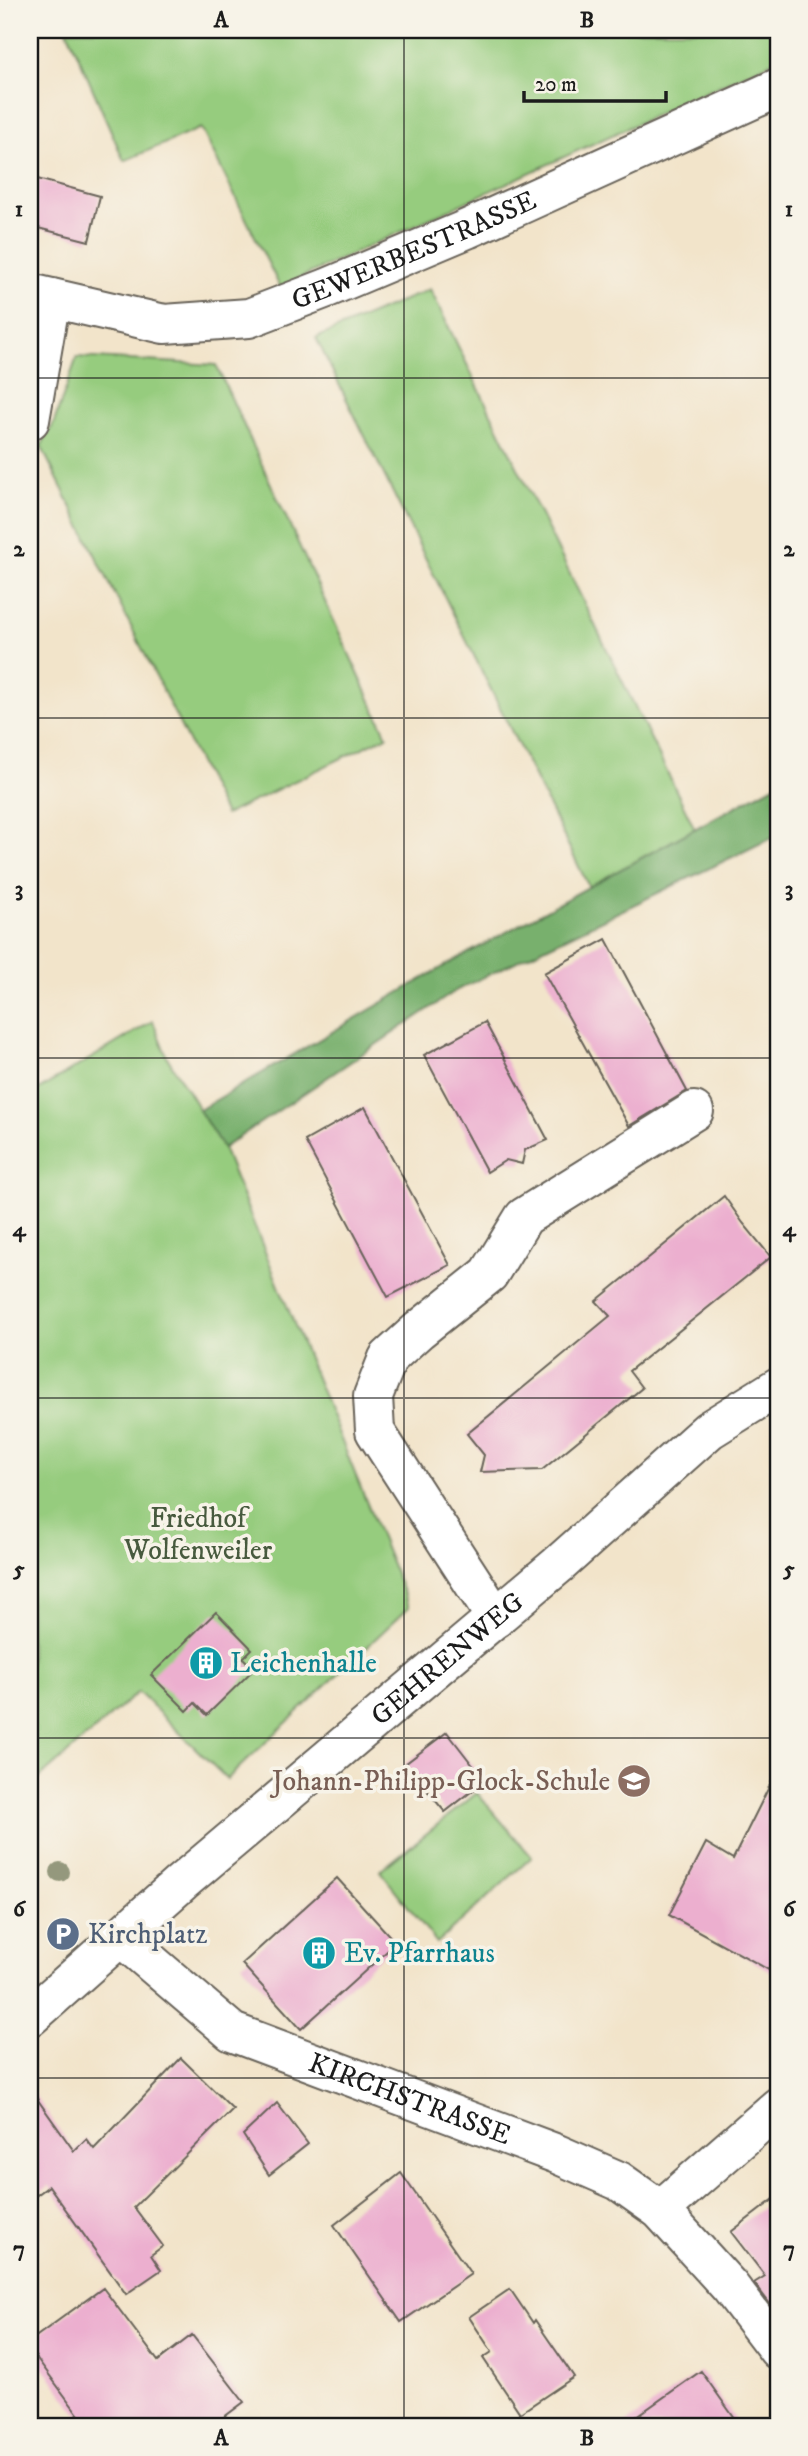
<svg xmlns="http://www.w3.org/2000/svg" width="808" height="2456" viewBox="0 0 808 2456" font-family="'IM FELL DW Pica',serif">
  <rect width="100%" height="100%" fill="#f7f3e8"/>
  <filter id="ink" filterUnits="userSpaceOnUse"><feTurbulence type="fractalNoise" baseFrequency=".0143" numOctaves="2"/><feDisplacementMap in="SourceGraphic" scale="14" xChannelSelector="R" yChannelSelector="G"/><feConvolveMatrix kernelMatrix="1 2 1 2 8 2 1 2 1" color-interpolation-filters="sRGB"/></filter>
  <filter id="wash" filterUnits="userSpaceOnUse"><feTurbulence type="fractalNoise" baseFrequency=".00686" numOctaves="4" result="noise"/><feDisplacementMap in="SourceGraphic" scale="28" xChannelSelector="R" yChannelSelector="G"/><feGaussianBlur stdDeviation="1.57" result="paint"/><feColorMatrix in="noise" values="0 0 0 0 0 0 0 0 0 0 0 0 0 0 0 0 0 1.4 0 .05"/><feComposite in="paint" operator="in"/></filter>
  <g filter="url(#wash)">
    <rect width="100%" height="100%" fill="#f2e4ca"/>
    <!-- green -->
    <path fill="#96cc7e" stroke="#59744d" stroke-width="2" d="M 67,30 L 778,30 L 778,59 L 280,287 L 201,128 L 124,161 Z
      M 430,289 L 695,829 L 589,887 L 316,338 Z
      M 77,357 L 216,365 L 387,736 L 225,815 L 41,446 L 53,425 Z
      M 153,1021 L 167,1057 L 223,1148 L 409,1607 L 227,1779 L 138,1692 L 30,1786 L 30,1095 Z
      M 477,1793 L 532,1857 L 437,1943 L 380,1871 Z"/>
    <!-- forest -->
    <path fill="#78b06d" stroke="#4a6644" stroke-width="2" d="M 778,783 L 778,835 L 457,990 L 223,1148 L 199,1110 L 448,964 Z"/>
    <g id="blocks">
      <!-- building -->
      <path fill="#ecafcf" d="M 30,177 L 100,196 L 89,241 L 30,226 Z
        M 606,939 L 687,1091 L 629,1126 L 544,973 Z
        M 485,1022 L 548,1140 L 525,1150 L 522,1164 L 506,1160 L 487,1172 L 424,1055 Z
        M 365,1107 L 450,1265 L 388,1297 L 305,1141 Z
        M 724,1196 L 743,1223 L 771,1257 L 629,1371 L 642,1388 L 542,1470 L 480,1472 L 484,1455 L 467,1434 L 610,1316 L 596,1301 Z
        M 216,1612 L 252,1649 L 243,1658 L 254,1669 L 207,1715 L 195,1703 L 187,1711 L 151,1675 Z
        M 447,1732 L 485,1781 L 445,1812 L 405,1764 Z
        M 778,1769 L 778,1975 L 669,1915 L 706,1843 L 733,1859 Z
        M 337,1878 L 396,1943 L 301,2029 L 242,1964 Z
        M 181,2058 L 233,2109 L 134,2207 L 163,2246 L 151,2255 L 161,2270 L 126,2294 L 49,2186 L 30,2200 L 30,2089 L 74,2151 L 86,2139 L 94,2149 Z
        M 277,2103 L 308,2144 L 269,2175 L 243,2135 Z
        M 401,2173 L 471,2274 L 401,2322 L 334,2225 Z
        M 778,2196 L 778,2306 L 774,2309 L 754,2283 L 765,2276 L 731,2232 Z
        M 103,2288 L 158,2361 L 192,2335 L 244,2402 L 212,2426 L 87,2426 L 30,2349 L 30,2341 Z
        M 510,2289 L 533,2323 L 535,2320 L 574,2377 L 520,2413 L 483,2358 L 492,2352 L 469,2317 Z
        M 701,2371 L 740,2426 L 623,2426 Z"/>
    </g>
  </g>
  <g filter="url(#ink)">
    <use href="#blocks" fill-opacity="0" stroke="#676259" stroke-width="2"/>
    <g fill="none" stroke-linecap="round" stroke-linejoin="round">
      <!-- minor casing -->
      <g stroke="#676259" stroke-width="42">
        <g id="minor">
          <path id="s1" d="M 30,293 L 164,324 L 249,318 L 327,288 L 467,229 L 778,88"/>
          <path d="M 30,420 L 51,298"/>
          <path d="M 496,1618 L 375,1431 L 373,1396 L 388,1358 L 419,1330 L 489,1274 L 524,1217 L 694,1111"/>
          <path id="s2" d="M 121,1937 L 232,2032 L 557,2154 L 619,2181 L 660,2210 L 730,2287 L 778,2350"/>
          <path id="s3" d="M 30,2017 L 182,1882 L 558,1565 L 709,1430 L 778,1387"/>
          <path d="M 660,2210 L 778,2107"/>
        </g>
      </g>
      <!-- minor -->
      <use href="#minor" stroke="#fff" stroke-width="38"/>
    </g>
    <!-- trees -->
    <circle fill="#94987d" cx="60" cy="1872" r="10"/>
  </g>
  <!-- grid -->
  <path fill="none" stroke="#1c1c1c" stroke-width="2" stroke-opacity="0.55" d="M 404,30 L 404,2426M 30,378 L 778,378M 30,718 L 778,718M 30,1058 L 778,1058M 30,1398 L 778,1398M 30,1738 L 778,1738M 30,2078 L 778,2078"/>
  <!-- icons -->
  <defs>
    <g id="building-disc" transform="scale(1.75)"><circle r="9.5" fill="#0f9aa8" stroke="#f7f3e8"/><path d="M-4-6H4V6H1V3H-1V6H-4ZM-2.5-4.3h1.7v1.8h-1.7ZM.8-4.3h1.7v1.8H.8ZM-2.5-1h1.7V.8h-1.7ZM.8-1h1.7V.8H.8Z" fill="#fff"/></g>
    <g id="school-disc" transform="scale(1.75)"><circle r="9.5" fill="#8d6e63" stroke="#f7f3e8"/><path d="M0-5L7-2L0 1L-7-2ZM-4 1L0 2.5L4 1V4Q0 6-4 4Z" fill="#fff"/></g>
    <g id="parking-disc" transform="scale(1.75)"><circle r="9.5" fill="#5c6f8a" stroke="#f7f3e8"/><path d="M-3.5-5.5H1a3.5 3.5 0 0 1 0 7H-1V5.5H-3.5ZM-1-3.4V-.6H.8a1.4 1.4 0 0 0 0-2.8Z" fill="#fff"/></g>
  </defs>
  <g fill-rule="evenodd">
    <use href="#building-disc" x="206" y="1663"/>
    <use href="#school-disc" x="634" y="1781"/>
    <use href="#parking-disc" x="63" y="1934"/>
    <use href="#building-disc" x="319" y="1953"/>
  </g>
  <g text-anchor="middle" dominant-baseline="central" stroke-width="7" stroke-linejoin="round" paint-order="stroke">
    <!-- street labels -->
    <g font-size="28" fill="#1c1c1c" stroke="#f7f3e8">
      <text stroke="none"><textPath href="#s1" startOffset="401">GEWERBESTRASSE</textPath></text>
      <text stroke="none"><textPath href="#s3" startOffset="550">GEHRENWEG</textPath></text>
      <text stroke="none"><textPath href="#s2" startOffset="336">KIRCHSTRASSE</textPath></text>
    </g>
    <!-- park labels -->
    <g font-size="28" fill="#475a3e" stroke="#f7f3e8">
      <text x="198" y="1518">Friedhof<tspan x="198" dy="32">Wolfenweiler</tspan></text>
    </g>
    <!-- culture labels -->
    <g font-size="28" fill="#0d838f" stroke="#f7f3e8" text-anchor="start">
      <text x="230" y="1663">Leichenhalle</text>
      <text x="344" y="1953">Ev. Pfarrhaus</text>
    </g>
    <!-- education labels -->
    <g font-size="28" fill="#785e54" stroke="#f7f3e8" text-anchor="end">
      <text x="610" y="1781">Johann-Philipp-Glock-Schule</text>
    </g>
    <!-- service labels -->
    <g font-size="28" fill="#4e5e75" stroke="#f7f3e8" text-anchor="start">
      <text x="88" y="1934">Kirchplatz</text>
    </g>
  </g>
  <!-- margin -->
  <rect width="808" height="2456" fill="none" stroke="#f7f3e8" stroke-width="77"/>
  <!-- scale -->
  <path d="M524 91v10h142v-10" fill="none" stroke="#1c1c1c" stroke-width="3.5"/>
  <text x="535" y="91" font-size="21" fill="#1c1c1c" stroke="#f7f3e8" stroke-width="5" paint-order="stroke">20 m</text>
  <rect x="38" y="38" width="732" height="2380" fill="none" stroke="#1c1c1c" stroke-width="2.5"/>
  <g font-size="23" text-anchor="middle" font-weight="bold" fill="#1c1c1c">
    <text x="221" y="27">A</text>
    <text x="587" y="27">B</text>
    <text x="19" y="216">1</text>
    <text x="789" y="216">1</text>
    <text x="19" y="556">2</text>
    <text x="789" y="556">2</text>
    <text x="19" y="896">3</text>
    <text x="789" y="896">3</text>
    <text x="19" y="1236">4</text>
    <text x="789" y="1236">4</text>
    <text x="19" y="1576">5</text>
    <text x="789" y="1576">5</text>
    <text x="19" y="1916">6</text>
    <text x="789" y="1916">6</text>
    <text x="19" y="2256">7</text>
    <text x="789" y="2256">7</text>
    <text x="221" y="2445">A</text>
    <text x="587" y="2445">B</text>
  </g>
</svg>
